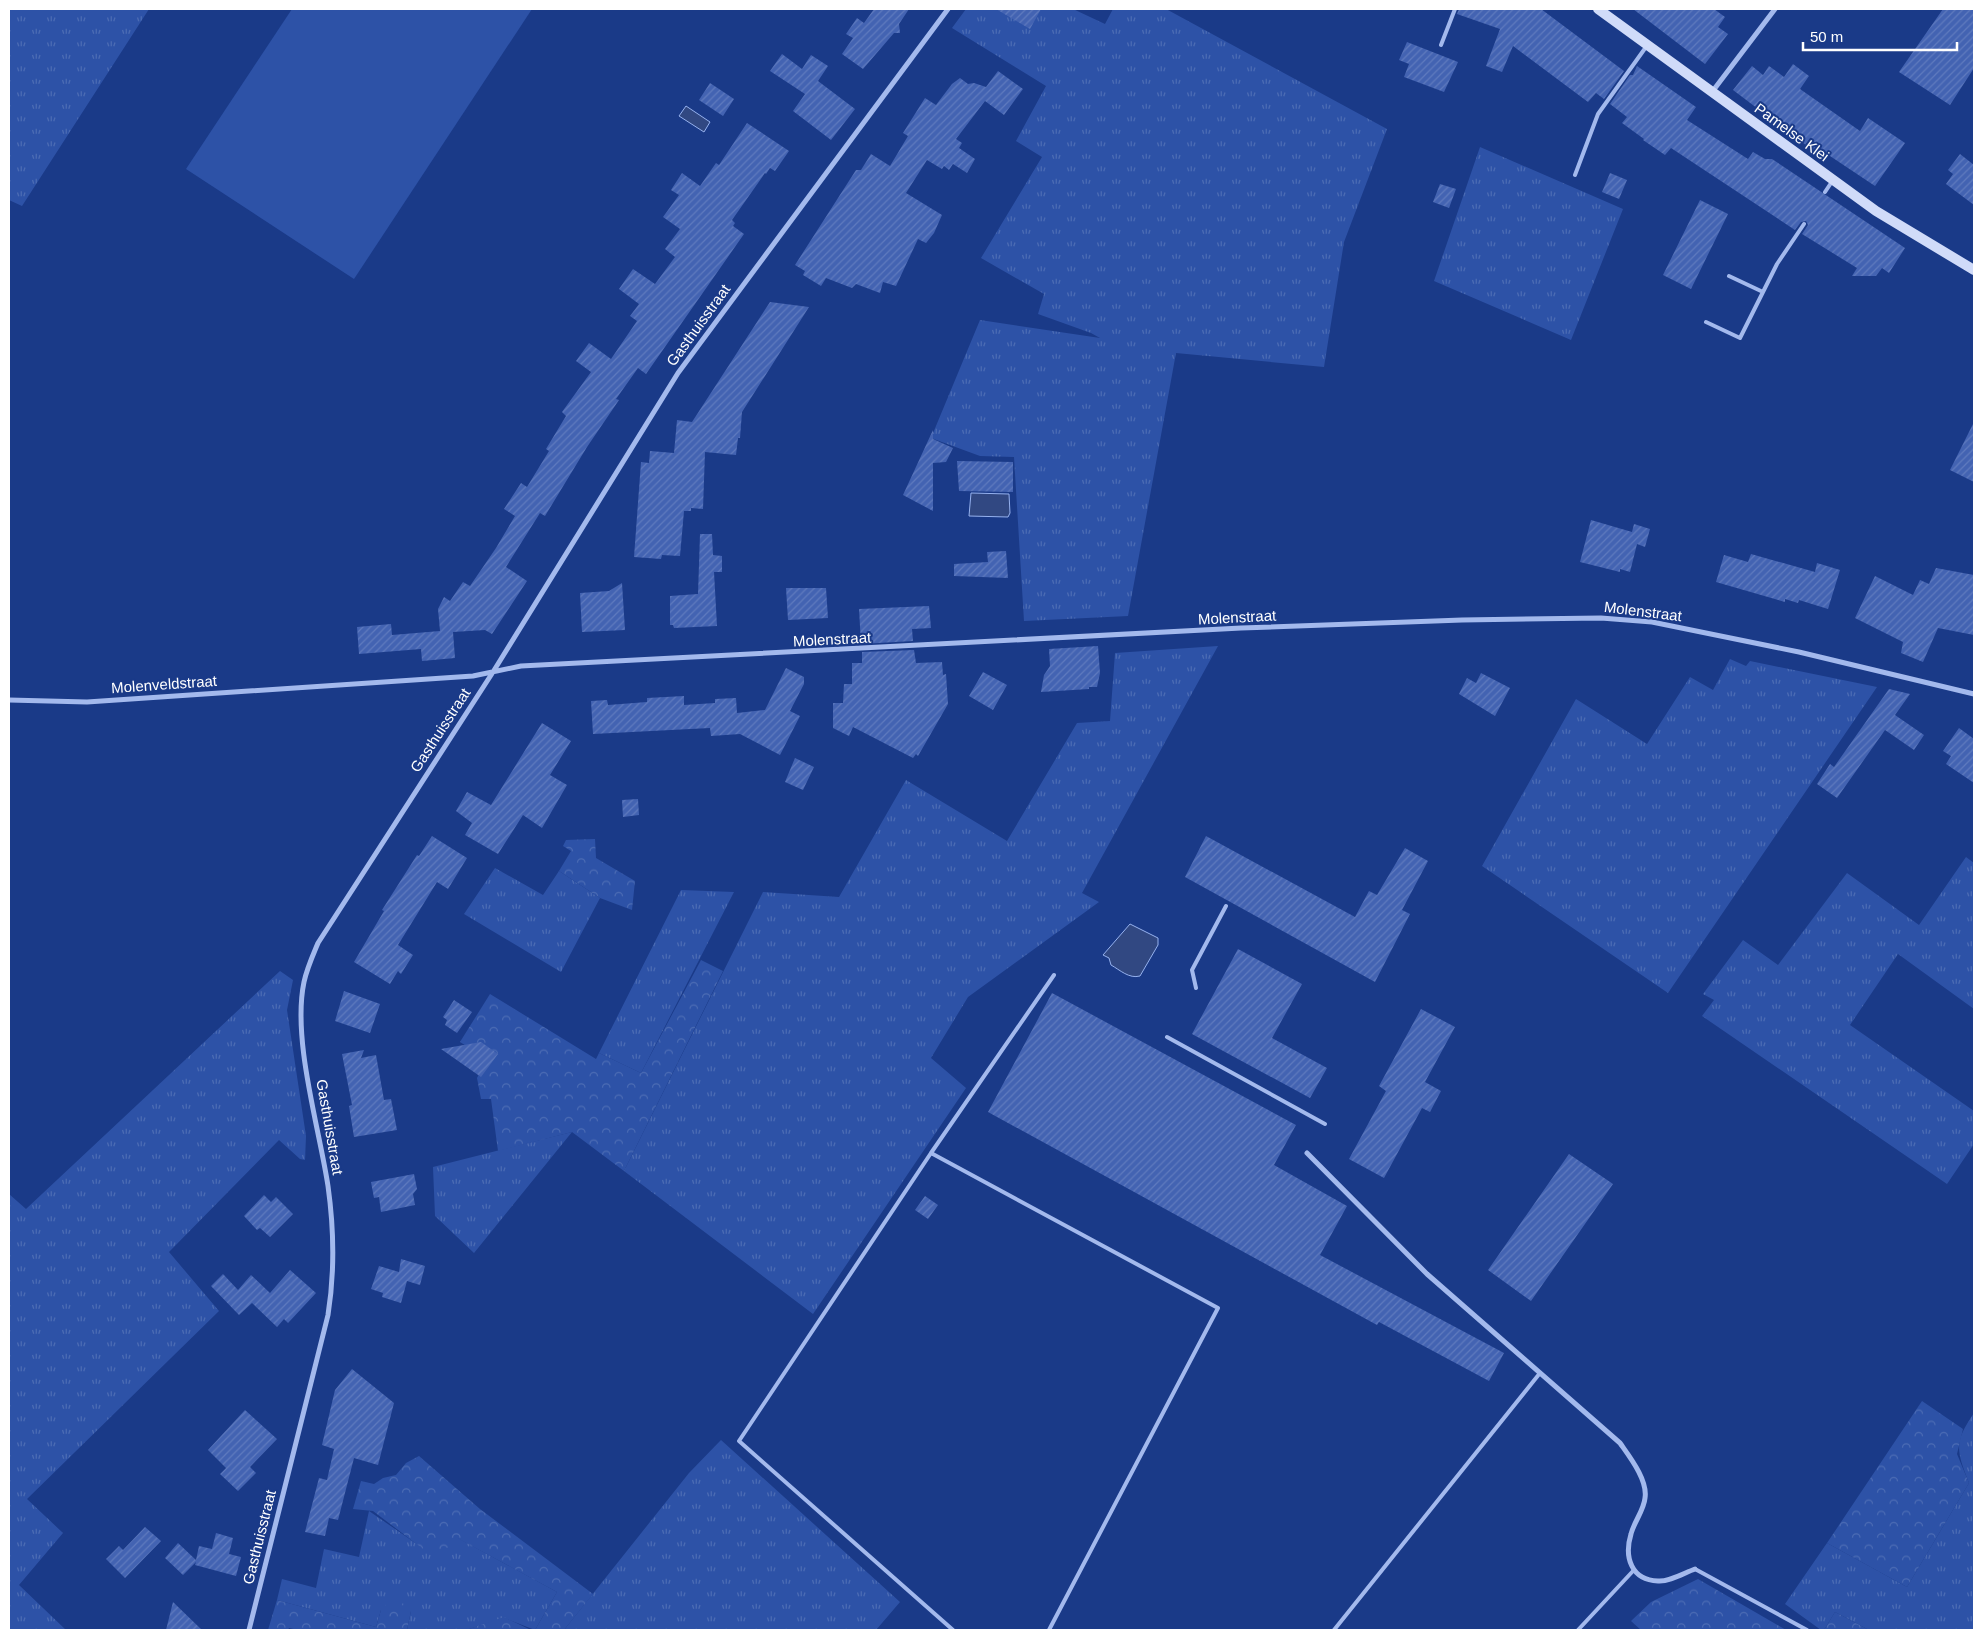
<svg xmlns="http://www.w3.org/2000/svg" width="1983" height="1639" viewBox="0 0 1983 1639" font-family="Helvetica,sans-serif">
  <defs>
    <pattern id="grass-tufts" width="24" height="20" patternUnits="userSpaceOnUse" patternTransform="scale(1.25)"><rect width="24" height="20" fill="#2d52a7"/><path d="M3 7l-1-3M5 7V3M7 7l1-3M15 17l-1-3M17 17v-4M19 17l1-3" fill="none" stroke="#4c6cb4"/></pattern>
    <pattern id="forest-crowns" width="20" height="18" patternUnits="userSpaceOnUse" patternTransform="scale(1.25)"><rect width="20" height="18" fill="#2d52a7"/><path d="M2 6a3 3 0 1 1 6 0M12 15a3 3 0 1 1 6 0" fill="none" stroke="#4c6cb4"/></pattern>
    <pattern id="building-hatch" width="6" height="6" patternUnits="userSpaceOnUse" patternTransform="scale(1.25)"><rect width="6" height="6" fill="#4363b2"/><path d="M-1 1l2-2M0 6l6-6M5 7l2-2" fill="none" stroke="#5f7abe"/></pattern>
  </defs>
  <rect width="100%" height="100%" fill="#1a3a88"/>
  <!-- grass -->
  <path fill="url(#grass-tufts)" d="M 9,9 L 149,9 L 22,206 L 9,200 Z
    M 966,9 L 1073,9 L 1105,24 L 1113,9 L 1166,9 L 1387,129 L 1344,242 L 1324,367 L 1176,353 L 1128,616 L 1024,621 L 1014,457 L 980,456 L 931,438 L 980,320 L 1100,338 L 1091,333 L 1038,314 L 1044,294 L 981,258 L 1042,157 L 1016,141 L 1046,86 L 952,28 Z
    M 1480,147 L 1623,209 L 1571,340 L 1434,281 Z
    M 1218,646 L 1082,893 L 1099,902 L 968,997 L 931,1058 L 966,1088 L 813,1314 L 624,1171 L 763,892 L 839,897 L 906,780 L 1007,841 L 1077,723 L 1110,721 L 1115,653 Z
    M 1730,659 L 1746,666 L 1750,661 L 1877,687 L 1668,993 L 1482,866 L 1576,699 L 1647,744 L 1690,677 L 1713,690 Z
    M 1966,857 L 1974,863 L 1974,1009 L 1898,954 L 1850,1025 L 1974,1111 L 1974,1144 L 1947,1184 L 1702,1016 L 1714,1000 L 1703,994 L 1743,940 L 1778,965 L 1847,873 L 1919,925 Z
    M 495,868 L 543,895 L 559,871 L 600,898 L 561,972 L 464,914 Z
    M 681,890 L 734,892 L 641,1073 L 599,1053 Z
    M 280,971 L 293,980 L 287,1010 L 306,1136 L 305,1160 L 300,1159 L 279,1140 L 169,1252 L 219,1311 L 27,1499 L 63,1533 L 19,1585 L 66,1630 L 9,1630 L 9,1194 L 26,1209 Z
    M 572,1132 L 474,1253 L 435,1216 L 433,1167 Z
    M 1974,1413 L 1974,1630 L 1869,1630 L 1835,1612 L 1824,1630 L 1821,1630 L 1785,1604 L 1827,1543 L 1907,1587 L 1969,1483 C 1956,1450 1954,1442 1974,1413 Z
    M 721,1440 L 900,1602 L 876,1630 L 564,1630 L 689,1473 Z
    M 369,1511 L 427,1551 L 456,1537 L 557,1592 L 535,1630 L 504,1618 L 466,1630 L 407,1630 L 411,1611 L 381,1610 L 376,1627 L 277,1600 L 282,1579 L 316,1588 L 324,1549 L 359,1557 Z"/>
  <!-- forest -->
  <path fill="url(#forest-crowns)" d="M 595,839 L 596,858 L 635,881 L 632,910 L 600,898 L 559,871 L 571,851 L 563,846 L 566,840 Z
    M 701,960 L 723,971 L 624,1171 L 572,1132 L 498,1151 L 491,1099 L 481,1099 L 477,1078 L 487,1059 L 460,1042 L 490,994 L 596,1059 L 599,1053 L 641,1073 Z
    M 1922,1401 L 1963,1429 L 1957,1454 L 1969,1483 L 1907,1587 L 1827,1543 Z
    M 419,1456 L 480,1509 L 593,1594 L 564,1630 L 535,1630 L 557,1592 L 457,1538 L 447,1548 L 427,1552 L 373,1511 L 353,1509 L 361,1481 L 374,1484 L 383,1478 L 396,1475 L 406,1463 Z
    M 1698,1579 L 1786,1630 L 1641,1630 L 1631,1621 L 1651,1602 Z
    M 277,1600 L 376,1627 L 381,1610 L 390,1600 L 408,1605 L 411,1611 L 407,1630 L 298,1630 L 289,1628 L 288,1630 L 268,1630 Z
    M 1835,1612 L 1869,1630 L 1824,1630 Z
    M 504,1617 L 531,1630 L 466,1630 Z"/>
  <!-- pitch -->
  <path fill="#2d52a7" d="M 292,9 L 532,9 L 354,279 L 186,169 Z"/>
  <!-- water -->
  <path fill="#314882" stroke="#96b2ef" d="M 686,106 L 710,122 L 704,132 L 679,116 Z
    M 971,493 L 1009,494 L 1010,513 L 1008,517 L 969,516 Z
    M 1130,924 L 1158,938 L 1158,945 L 1140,976 C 1129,979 1120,970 1111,965 L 1109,958 L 1103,955 Z"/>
  <!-- building -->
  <path fill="url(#building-hatch)" d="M 874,9 L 909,9 L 899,24 L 900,33 L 894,33 L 863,69 L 842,54 L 853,38 L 846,34 L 857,18 L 864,23 Z
    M 996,9 L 1041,9 L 1030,29 Z
    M 1459,9 L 1541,9 L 1624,71 L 1604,99 L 1596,93 L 1588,102 L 1513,46 L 1502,72 L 1486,66 L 1500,29 L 1457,14 Z
    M 1633,9 L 1714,9 L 1725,17 L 1718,27 L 1728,34 L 1705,64 Z
    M 1943,9 L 1974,9 L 1974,68 L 1950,105 L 1899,72 Z
    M 1407,42 L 1458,62 L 1444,92 L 1404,77 L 1409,64 L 1399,60 Z
    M 782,54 L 802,69 L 811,55 L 828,66 L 818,81 L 855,109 L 831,140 L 793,111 L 805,94 L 770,71 Z
    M 1793,64 L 1809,76 L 1800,89 L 1860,131 L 1868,118 L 1905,143 L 1875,186 L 1818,148 L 1815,152 L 1733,90 L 1752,66 L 1763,75 L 1769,66 L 1784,77 Z
    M 1637,66 L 1696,107 L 1687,120 L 1748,159 L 1753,152 L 1765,159 L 1772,159 L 1905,248 L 1889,273 L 1882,268 L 1876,276 L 1852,276 L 1857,268 L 1802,234 L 1808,225 L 1806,221 L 1801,222 L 1795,230 L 1671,148 L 1665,155 L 1643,140 L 1644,139 L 1622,123 L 1627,117 L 1610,104 L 1630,75 L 1633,75 Z
    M 998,71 L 1023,89 L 1004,115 L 985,101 L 956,139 L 962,143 L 959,148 L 975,159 L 967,173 L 953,164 L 949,170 L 944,166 L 942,169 L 927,160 L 906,193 L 942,215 L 934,233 L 926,243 L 918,239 L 896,286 L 883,282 L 880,293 L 856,284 L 852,288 L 826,278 L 821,286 L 803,275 L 805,271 L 795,265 L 856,170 L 861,170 L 871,154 L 890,166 L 908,136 L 903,133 L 925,98 L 936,105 L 952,84 L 960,78 L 968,84 L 974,83 L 986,87 Z
    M 710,83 L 734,99 L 723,116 L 699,100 Z
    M 747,123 L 789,151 L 775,171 L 770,168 L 766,174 L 765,173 L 732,220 L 735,223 L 733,226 L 744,234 L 646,374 L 638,368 L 616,399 L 619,400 L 587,447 L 545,516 L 540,513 L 506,567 L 527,581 L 492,634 L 485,630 L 453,632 L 455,658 L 422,661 L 421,649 L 359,654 L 357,627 L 391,624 L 392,635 L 440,631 L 438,609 L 444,597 L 450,601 L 463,582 L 470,586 L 496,548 L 515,516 L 504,509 L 521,483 L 527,487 L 549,451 L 546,449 L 566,416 L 562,412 L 591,372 L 576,361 L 589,343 L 611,359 L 637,321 L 630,316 L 639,304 L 619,289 L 633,269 L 655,284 L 675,257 L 665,249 L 680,229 L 663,217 L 679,195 L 671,190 L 682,173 L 700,186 L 716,163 L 719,165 Z
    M 1960,154 L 1974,165 L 1974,205 L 1946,184 L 1953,174 L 1948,170 Z
    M 1610,173 L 1627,180 L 1619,199 L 1602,192 Z
    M 1440,184 L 1456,189 L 1449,208 L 1433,202 Z
    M 1700,200 L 1728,214 L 1691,289 L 1663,275 Z
    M 770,302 L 809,307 L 742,412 L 740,438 L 738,438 L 736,455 L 705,452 L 703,509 L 691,508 L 691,511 L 684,511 L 680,556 L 662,555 L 661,559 L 634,557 L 641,462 L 649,463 L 650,451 L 674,453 L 677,420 L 692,422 Z
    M 1974,422 L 1974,482 L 1950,470 Z
    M 933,430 L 933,439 L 953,448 L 946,462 L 933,463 L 933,511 L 903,495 Z
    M 957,461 L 1013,462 L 1013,492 L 959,491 Z
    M 1591,520 L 1632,532 L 1634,524 L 1650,529 L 1645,547 L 1637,544 L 1630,572 L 1620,569 L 1620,572 L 1580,562 Z
    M 700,534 L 712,534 L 713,555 L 722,556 L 722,572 L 714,572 L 717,626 L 674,628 L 673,625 L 670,625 L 670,596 L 698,594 Z
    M 1006,551 L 1008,578 L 954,576 L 954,564 L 988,562 L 987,552 Z
    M 1751,554 L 1815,572 L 1817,563 L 1840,570 L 1828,609 L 1799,600 L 1798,603 L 1785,599 L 1785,602 L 1716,582 L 1724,555 L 1748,562 Z
    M 1936,568 L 1974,575 L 1974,635 L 1938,628 L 1923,662 L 1901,653 L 1903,642 L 1855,618 L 1875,576 L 1913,595 L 1920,580 L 1929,584 Z
    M 622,583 L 625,630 L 582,632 L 580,593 L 609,591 Z
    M 786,588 L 826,588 L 828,618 L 788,620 Z
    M 929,606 L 931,628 L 912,629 L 913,641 L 861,644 L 859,609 Z
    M 1098,646 L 1100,673 L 1097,687 L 1089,687 L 1089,689 L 1041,692 L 1044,675 L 1050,666 L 1049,649 Z
    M 914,650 L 916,663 L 942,662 L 943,675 L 946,674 L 948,704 L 918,756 L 916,754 L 913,758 L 853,727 L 849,736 L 833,728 L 833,703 L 843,703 L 844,684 L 852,684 L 852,663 L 862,663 L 862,652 Z
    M 786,668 L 804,677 L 804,684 L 790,711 L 800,716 L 780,755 L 740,734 L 711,736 L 710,728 L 593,734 L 591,701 L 607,700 L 608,705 L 647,702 L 647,698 L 684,696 L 684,705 L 715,703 L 715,699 L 736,698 L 737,713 L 765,710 Z
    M 983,672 L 1007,685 L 993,710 L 969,696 Z
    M 1481,673 L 1510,688 L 1495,716 L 1459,694 L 1467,678 L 1476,683 Z
    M 1889,689 L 1910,694 L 1895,715 L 1924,735 L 1914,750 L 1885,730 L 1837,798 L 1817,784 L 1830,764 L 1834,767 Z
    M 542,723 L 571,741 L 550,775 L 567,785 L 542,828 L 523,815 L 498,854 L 465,835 L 472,823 L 456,811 L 467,792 L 491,805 Z
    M 1959,728 L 1974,739 L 1974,783 L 1946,764 L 1951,756 L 1943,751 Z
    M 795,758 L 814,767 L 803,790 L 785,782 Z
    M 638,799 L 639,815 L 623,817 L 622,800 Z
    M 432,836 L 467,858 L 448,889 L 437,882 L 398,945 L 413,955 L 401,974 L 398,971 L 390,984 L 354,962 L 384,911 L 382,910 L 417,855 L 419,856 Z
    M 1206,836 L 1355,917 L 1369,891 L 1377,895 L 1405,848 L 1428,861 L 1402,910 L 1410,914 L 1375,982 L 1185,877 Z
    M 1238,949 L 1302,984 L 1272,1038 L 1327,1068 L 1310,1098 L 1192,1034 Z
    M 344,991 L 380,1004 L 370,1033 L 335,1021 Z
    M 1052,993 L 1296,1125 L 1274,1165 L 1347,1206 L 1320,1255 L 1504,1353 L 1489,1381 L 1379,1322 L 1377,1325 L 988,1112 Z
    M 454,1000 L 472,1012 L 457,1033 L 445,1025 L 447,1020 L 443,1017 Z
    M 1421,1009 L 1455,1027 L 1425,1082 L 1441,1091 L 1430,1112 L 1422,1108 L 1384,1178 L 1349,1159 L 1386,1091 L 1379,1086 Z
    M 481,1042 L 498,1054 L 481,1077 L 441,1049 Z
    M 364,1050 L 361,1058 L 376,1055 L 384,1100 L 391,1099 L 397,1130 L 354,1137 L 349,1106 L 352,1105 L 342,1054 Z
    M 1569,1154 L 1613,1184 L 1531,1301 L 1488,1270 Z
    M 414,1174 L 417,1189 L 413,1194 L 415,1205 L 381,1212 L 379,1197 L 374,1198 L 371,1182 Z
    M 264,1195 L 271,1202 L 276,1197 L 293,1214 L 270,1237 L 260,1228 L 257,1230 L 244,1216 Z
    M 925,1196 L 938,1205 L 928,1219 L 915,1210 Z
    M 401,1259 L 425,1266 L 420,1285 L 407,1281 L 401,1303 L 382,1297 L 383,1293 L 371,1289 L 379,1266 L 399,1272 Z
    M 290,1270 L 316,1293 L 288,1323 L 284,1319 L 277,1327 L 252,1303 L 239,1315 L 211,1286 L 223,1274 L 238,1290 L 251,1275 L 270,1293 Z
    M 352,1369 L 394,1403 L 378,1465 L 354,1458 L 338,1520 L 329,1518 L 325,1536 L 305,1532 L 319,1478 L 327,1480 L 334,1449 L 322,1445 L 335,1390 Z
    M 245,1410 L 277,1439 L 250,1467 L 256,1473 L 238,1491 L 220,1474 L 226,1468 L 208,1450 Z
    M 145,1527 L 161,1541 L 125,1578 L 106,1559 L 119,1546 L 123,1550 Z
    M 216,1533 L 233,1538 L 229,1554 L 241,1557 L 236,1576 L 195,1565 L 196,1562 L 183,1575 L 165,1558 L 178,1543 L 196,1560 L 199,1546 L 212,1549 Z
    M 173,1602 L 202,1630 L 166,1630 Z"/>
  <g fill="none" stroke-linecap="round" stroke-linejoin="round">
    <!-- service -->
    <path stroke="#a3b9ed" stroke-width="4" d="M 1441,45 L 1455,9
      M 1575,175 L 1598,114 L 1646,47
      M 1825,192 L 1833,180
      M 1729,276 L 1763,292
      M 1706,322 L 1740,338 L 1777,264 L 1804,224
      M 1196,988 L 1192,970 L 1226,906
      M 1167,1037 L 1325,1124
      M 931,1153 L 1054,975
      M 1695,1569 L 1807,1630
      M 953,1630 L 739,1441 L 931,1153 L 1218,1308 L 1049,1630
      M 1334,1630 L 1540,1373
      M 1578,1630 L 1633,1571"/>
    <!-- minor -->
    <path stroke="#a3b9ed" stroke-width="5" d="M 1712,92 L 1775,9
      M 9,700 L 87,702 L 473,676 L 521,666 L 1241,628 L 1462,620 L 1601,618 L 1652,622 L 1799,652 L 1974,694
      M 1307,1153 L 1427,1274 L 1620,1443 C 1629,1456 1648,1480 1645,1498 C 1644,1510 1634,1522 1631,1534 C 1624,1557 1631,1580 1658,1581 C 1669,1582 1684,1573 1695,1569
      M 249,1630 L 328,1315 C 335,1271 334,1229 328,1186 C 319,1127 292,1039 304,982 C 307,968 313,955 318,943 L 493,672 L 678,373 L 948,9"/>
    <!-- secondary -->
    <path stroke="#d0dbf9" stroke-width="10" d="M 1598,9 L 1876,211 L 1974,270"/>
  </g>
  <g text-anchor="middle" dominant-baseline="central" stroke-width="4" stroke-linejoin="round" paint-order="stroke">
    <!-- street labels -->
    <g font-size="15" fill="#fff" stroke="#1a3a88">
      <text transform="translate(1792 132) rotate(36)">Pamelse Klei</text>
      <text transform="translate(698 325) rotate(-54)">Gasthuisstraat</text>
      <text transform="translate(1643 611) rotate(7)">Molenstraat</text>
      <text transform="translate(1237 617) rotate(-3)">Molenstraat</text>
      <text transform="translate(832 639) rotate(-3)">Molenstraat</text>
      <text transform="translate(164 684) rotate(-4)">Molenveldstraat</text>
      <text transform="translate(440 730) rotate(-57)">Gasthuisstraat</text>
      <text transform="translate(330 1127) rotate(80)">Gasthuisstraat</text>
      <text transform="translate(259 1537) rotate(-76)">Gasthuisstraat</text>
    </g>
  </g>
  <!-- border -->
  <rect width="1983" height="1639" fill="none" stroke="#ffffff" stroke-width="20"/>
  <!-- scale -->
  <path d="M1803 42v8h154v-8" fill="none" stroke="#ffffff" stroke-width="2.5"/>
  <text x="1810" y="42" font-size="15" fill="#ffffff" stroke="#1a3a88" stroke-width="4" paint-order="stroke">50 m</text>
</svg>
